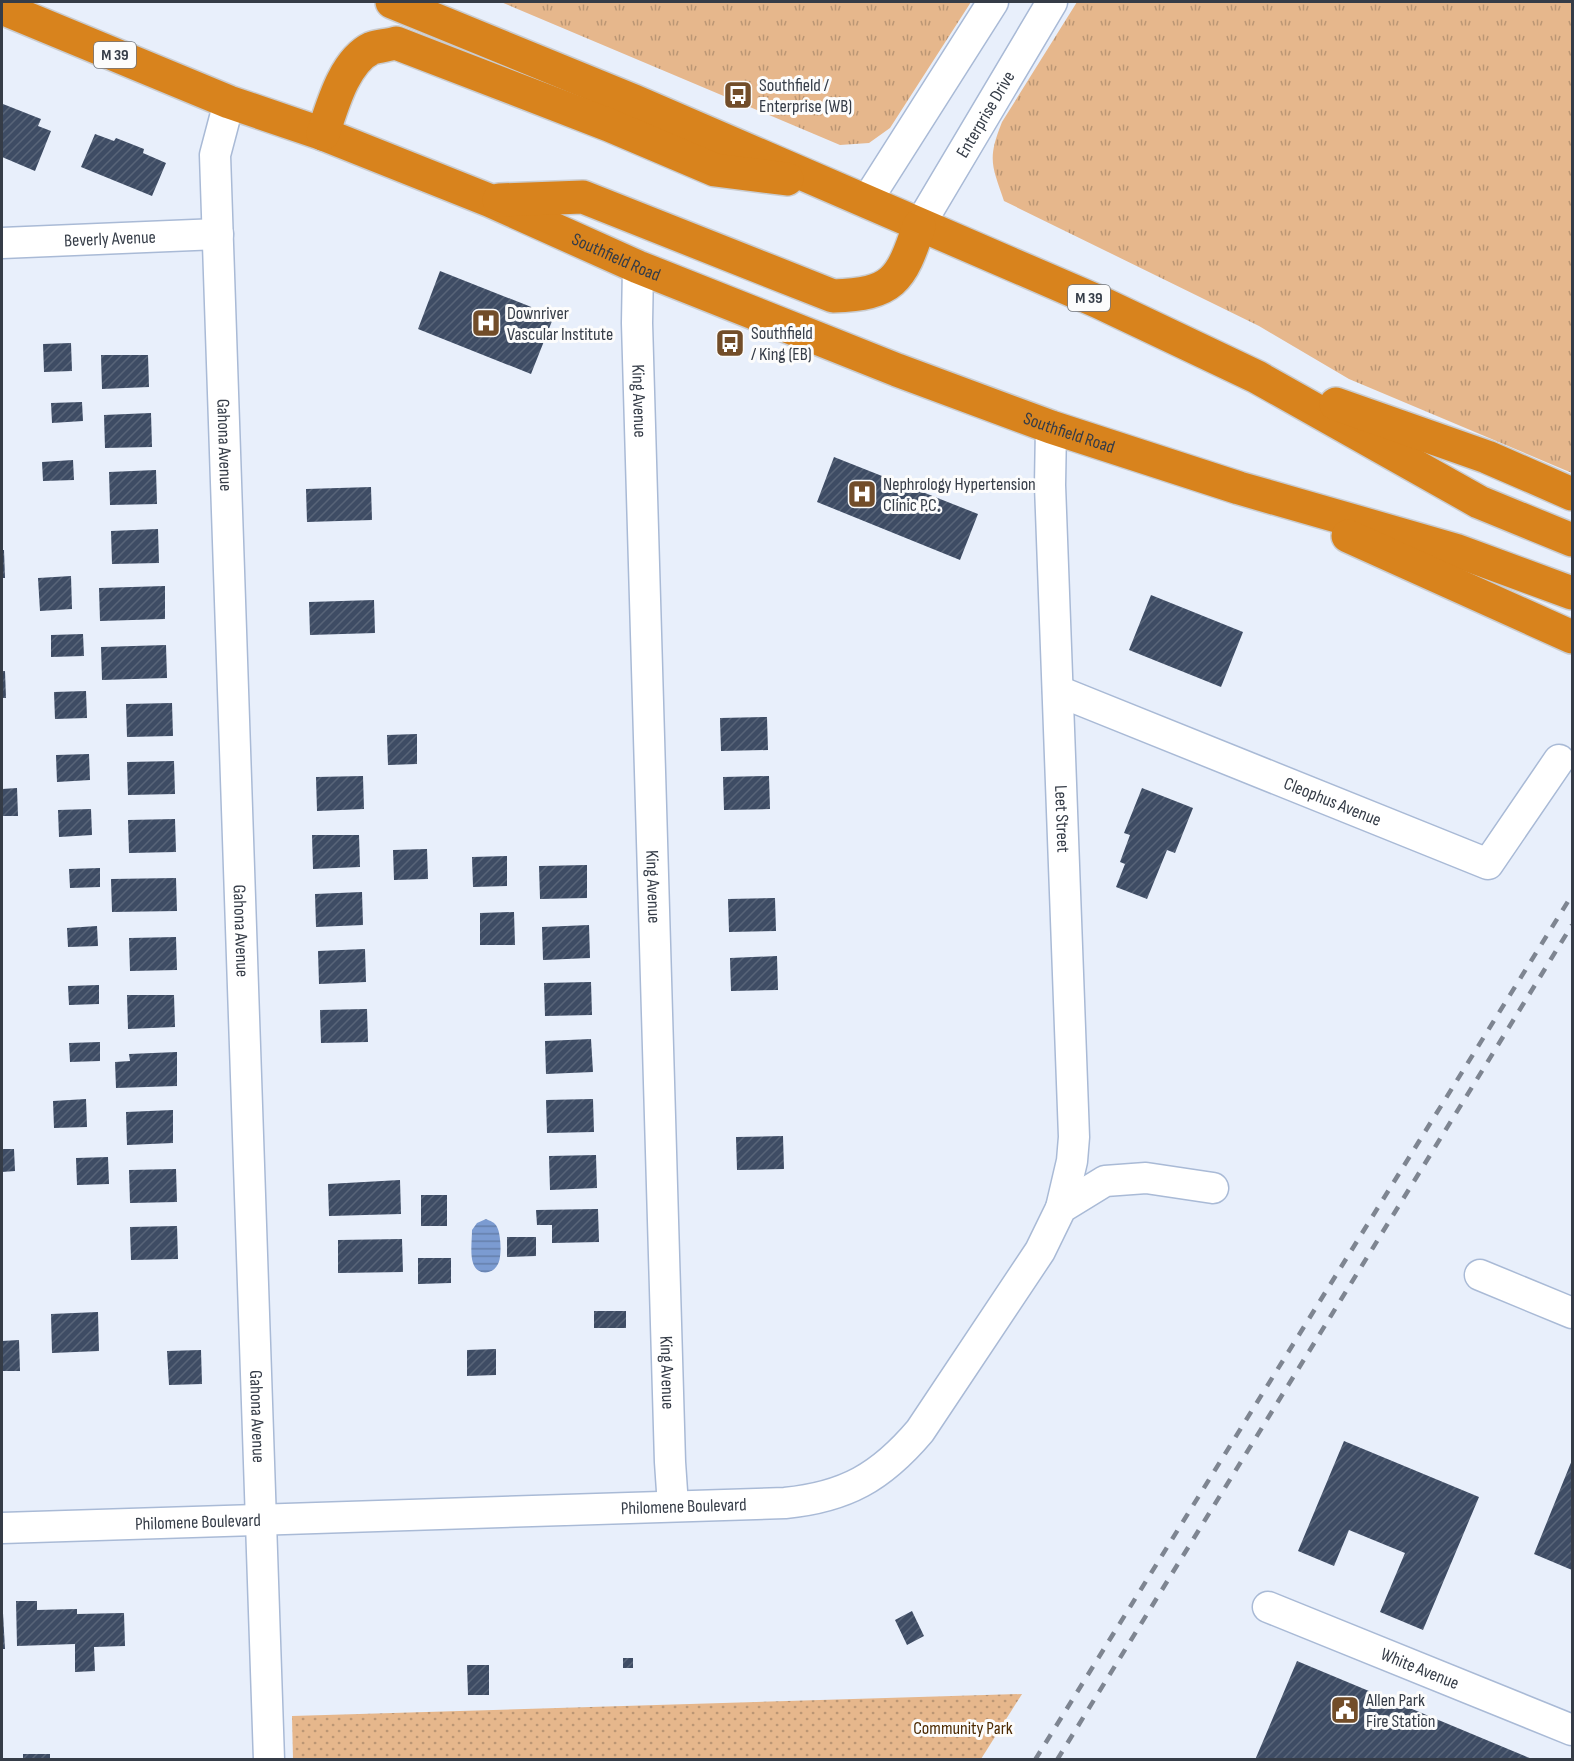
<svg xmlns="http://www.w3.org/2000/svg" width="1574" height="1761" viewBox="0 0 1574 1761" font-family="'Sofia Sans Condensed',sans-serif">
  <defs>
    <pattern id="grass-tufts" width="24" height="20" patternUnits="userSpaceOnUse" patternTransform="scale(1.5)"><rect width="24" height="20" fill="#e6b78c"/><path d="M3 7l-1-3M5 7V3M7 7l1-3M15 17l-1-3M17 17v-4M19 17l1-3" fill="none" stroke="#bb9674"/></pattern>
    <pattern id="park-dots" width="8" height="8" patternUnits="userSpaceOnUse" patternTransform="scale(1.5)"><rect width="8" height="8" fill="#e6b78c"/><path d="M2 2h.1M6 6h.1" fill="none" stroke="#bb9674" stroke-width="1.8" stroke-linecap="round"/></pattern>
    <pattern id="water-rules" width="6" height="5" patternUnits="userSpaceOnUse" patternTransform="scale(1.5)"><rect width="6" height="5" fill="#7b9bd1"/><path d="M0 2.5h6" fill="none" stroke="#6680ab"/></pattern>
    <pattern id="building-hatch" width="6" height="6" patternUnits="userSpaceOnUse" patternTransform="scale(1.5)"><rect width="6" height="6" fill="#3e4c64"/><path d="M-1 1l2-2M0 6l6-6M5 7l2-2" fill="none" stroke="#586478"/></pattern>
  </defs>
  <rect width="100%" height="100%" fill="#e8effb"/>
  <!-- grass -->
  <path fill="url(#grass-tufts)" d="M 501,2 L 971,2 L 890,128 L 869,143 L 840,145 Z
    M 1077,2 L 1572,2 L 1572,473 L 1349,379 L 1259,326 L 1004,201 C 992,165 987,160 1002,122 Z"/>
  <!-- park -->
  <path fill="url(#park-dots)" d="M 1022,1694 L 981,1759 L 293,1759 L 292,1716 Z"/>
  <!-- water -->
  <path fill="url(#water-rules)" d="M 486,1219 C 490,1221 495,1222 497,1227 C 501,1234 502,1257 498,1264 C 493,1275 477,1276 473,1263 C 470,1254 472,1240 472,1230 L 477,1223 Z"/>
  <!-- building -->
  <path fill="url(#building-hatch)" d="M 3,104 L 41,119 L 38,126 L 51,131 L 35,171 L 2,157 Z
    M 95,134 L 114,141 L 116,138 L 144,149 L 143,153 L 166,163 L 152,196 L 81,167 Z
    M 440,271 L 554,316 L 531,374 L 418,329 Z
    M 71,343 L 72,371 L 44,372 L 43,344 Z
    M 101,355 L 148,355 L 149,387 L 102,389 Z
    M 82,402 L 83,421 L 52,423 L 51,403 Z
    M 151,413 L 152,447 L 105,448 L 104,415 Z
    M 834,457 L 978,514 L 960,560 L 817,502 Z
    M 73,460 L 74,480 L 43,481 L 42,462 Z
    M 156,470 L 157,504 L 110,505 L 109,472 Z
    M 371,487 L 372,520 L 307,522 L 306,489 Z
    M 158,529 L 159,563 L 112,564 L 111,531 Z
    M 2,550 L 4,550 L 5,578 L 2,578 Z
    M 71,576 L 72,609 L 40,611 L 38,578 Z
    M 165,586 L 165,619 L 100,621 L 99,588 Z
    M 1151,595 L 1243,632 L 1221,687 L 1129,650 Z
    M 374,600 L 375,633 L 310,635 L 309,602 Z
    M 83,634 L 84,656 L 51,657 L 51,635 Z
    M 166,645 L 167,678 L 102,680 L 101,647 Z
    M 2,671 L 5,671 L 6,698 L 2,698 Z
    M 86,691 L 87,718 L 55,719 L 54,692 Z
    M 172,703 L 173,736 L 127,737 L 126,704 Z
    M 767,717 L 768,750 L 721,751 L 720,718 Z
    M 417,734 L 417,764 L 388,765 L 387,735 Z
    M 89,754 L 90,780 L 57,782 L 56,755 Z
    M 174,761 L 175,794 L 128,795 L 127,762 Z
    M 363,776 L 364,809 L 317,811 L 316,777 Z
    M 769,776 L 770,809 L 724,810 L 723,777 Z
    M 17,788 L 18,816 L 2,816 L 2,789 Z
    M 1142,788 L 1193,808 L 1175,853 L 1167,850 L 1147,899 L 1116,887 L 1125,864 L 1120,862 L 1130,835 L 1124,833 Z
    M 91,809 L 92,835 L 59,837 L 58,810 Z
    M 175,819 L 176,852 L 129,853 L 128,820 Z
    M 312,835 L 359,835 L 360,867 L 313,869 Z
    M 427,849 L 428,879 L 394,880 L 393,850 Z
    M 507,856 L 507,886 L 473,887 L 472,857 Z
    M 587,865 L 587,898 L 540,899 L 539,866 Z
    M 100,868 L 100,887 L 70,888 L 69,869 Z
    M 176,878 L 177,911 L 112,912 L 111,879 Z
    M 362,892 L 363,925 L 316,927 L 315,894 Z
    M 775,898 L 776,931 L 729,932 L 728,899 Z
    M 514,912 L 515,945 L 480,945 L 480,913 Z
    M 589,925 L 590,958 L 543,960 L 542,927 Z
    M 97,926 L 98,946 L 68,947 L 67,928 Z
    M 176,937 L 177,970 L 130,971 L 129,938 Z
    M 365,949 L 366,982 L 319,984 L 318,951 Z
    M 777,956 L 778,990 L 731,991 L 730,958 Z
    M 591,982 L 592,1015 L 545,1016 L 544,983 Z
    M 99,985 L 99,1004 L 69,1005 L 68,986 Z
    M 127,995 L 174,995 L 175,1027 L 128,1029 Z
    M 367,1009 L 368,1042 L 321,1043 L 320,1010 Z
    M 591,1039 L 593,1072 L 546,1074 L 545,1041 Z
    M 100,1042 L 100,1061 L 70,1062 L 69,1043 Z
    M 177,1052 L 177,1086 L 116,1088 L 115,1062 L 130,1061 L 129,1054 Z
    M 86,1099 L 87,1127 L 54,1128 L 53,1101 Z
    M 593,1099 L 594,1132 L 547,1133 L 546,1100 Z
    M 173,1110 L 173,1143 L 127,1145 L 126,1112 Z
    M 783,1136 L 784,1169 L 737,1170 L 736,1137 Z
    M 2,1149 L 14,1149 L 15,1171 L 2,1172 Z
    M 596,1155 L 597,1188 L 550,1190 L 549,1156 Z
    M 108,1157 L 109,1184 L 77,1185 L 76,1158 Z
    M 176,1169 L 177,1202 L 130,1203 L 129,1170 Z
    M 400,1180 L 401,1214 L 329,1216 L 328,1184 Z
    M 421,1195 L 447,1195 L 447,1226 L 421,1226 Z
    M 598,1209 L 599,1242 L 552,1243 L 552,1225 L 537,1225 L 536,1210 Z
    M 177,1226 L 178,1259 L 131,1260 L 130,1227 Z
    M 507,1237 L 536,1237 L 536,1256 L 507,1257 Z
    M 402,1239 L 403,1272 L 338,1273 L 338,1240 Z
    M 418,1258 L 451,1258 L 451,1283 L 418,1284 Z
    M 594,1311 L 626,1311 L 626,1328 L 594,1328 Z
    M 98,1312 L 99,1351 L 52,1353 L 51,1314 Z
    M 19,1340 L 20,1371 L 2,1371 L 2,1341 Z
    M 496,1349 L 496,1375 L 467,1376 L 467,1350 Z
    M 201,1350 L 202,1384 L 169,1385 L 167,1351 Z
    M 1344,1441 L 1479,1497 L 1423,1630 L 1380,1612 L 1405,1553 L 1349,1530 L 1334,1566 L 1298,1551 Z
    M 1572,1460 L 1572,1570 L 1534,1554 Z
    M 16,1601 L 37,1601 L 37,1610 L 77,1609 L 77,1614 L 124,1613 L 125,1646 L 94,1647 L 95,1671 L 75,1672 L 75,1644 L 17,1646 Z
    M 912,1611 L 924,1636 L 907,1645 L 895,1620 Z
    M 2,1613 L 3,1613 L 5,1649 L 2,1649 Z
    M 623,1658 L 633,1658 L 633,1668 L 623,1668 Z
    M 1297,1661 L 1532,1759 L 1532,1760 L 1255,1760 Z
    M 467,1665 L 489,1665 L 489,1695 L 468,1695 Z
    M 23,1754 L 50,1754 L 50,1760 L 23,1760 Z"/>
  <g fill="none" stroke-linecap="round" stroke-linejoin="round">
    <!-- street casing -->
    <g stroke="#a9bad6" stroke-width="33">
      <g id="street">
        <path id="s1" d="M 229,102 L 215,155 L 269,1760"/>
        <path d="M 866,202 L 993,2"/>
        <path id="s2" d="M 919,226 L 1052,2"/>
        <path id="s3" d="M 2,243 L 218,234"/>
        <path id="s4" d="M 638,267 L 637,323 L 670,1462 L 673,1506"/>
        <path id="s5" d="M 1051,427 L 1050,485 L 1074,1137 L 1072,1161 L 1061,1208"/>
        <path id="s6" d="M 1058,691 L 1488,864 L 1559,760"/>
        <path d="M 1480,1275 L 1572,1313"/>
        <path id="s7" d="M 2,1528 L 785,1503 C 846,1497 881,1477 920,1431 L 1040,1251 L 1061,1208 L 1105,1181 L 1146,1178 L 1213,1188"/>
        <path id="s8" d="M 1268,1607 L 1572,1730"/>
      </g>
    </g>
    <!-- highway casing -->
    <g stroke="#cacccf" stroke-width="36">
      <g id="highway">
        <path d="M 392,2 L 634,101 L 1099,302 L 1257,377 L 1479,502 L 1572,540"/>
        <path id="s9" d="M 2,8 L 229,102 L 323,134 L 491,201 L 638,267 L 897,370 L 1051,427 L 1239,488 L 1455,550 L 1572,593"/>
        <path d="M 323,134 C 332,107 344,61 372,48 C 379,46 389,45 396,43 L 609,125 L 715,170 L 787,179"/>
        <path d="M 499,200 L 583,197 L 833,296 C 893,294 901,281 919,226"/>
        <path d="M 1336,404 L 1487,457 L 1572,494"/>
        <path d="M 1348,536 L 1572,637"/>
      </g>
    </g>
    <!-- street -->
    <use href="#street" stroke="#fff" stroke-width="30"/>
    <!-- highway -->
    <use href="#highway" stroke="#d8831d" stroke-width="33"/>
    <!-- rail -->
    <path stroke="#7e8591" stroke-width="4.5" stroke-dasharray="10 10" stroke-linecap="butt" d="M 1035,1760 L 1572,895
      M 1057,1760 L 1572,925"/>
  </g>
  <!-- icons -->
  <defs>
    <g id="bus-square" transform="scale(1.5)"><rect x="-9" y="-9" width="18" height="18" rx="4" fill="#724d29" stroke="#fcfcfc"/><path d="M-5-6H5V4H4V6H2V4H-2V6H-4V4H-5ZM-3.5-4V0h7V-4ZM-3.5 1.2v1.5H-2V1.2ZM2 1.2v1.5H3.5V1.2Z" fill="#fff"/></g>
    <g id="hospital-square" transform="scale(1.5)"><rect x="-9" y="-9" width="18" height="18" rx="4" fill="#724d29" stroke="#fcfcfc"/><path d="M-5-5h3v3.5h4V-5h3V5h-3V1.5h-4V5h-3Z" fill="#fff"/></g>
    <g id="civic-square" transform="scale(1.5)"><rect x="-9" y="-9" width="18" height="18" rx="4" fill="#724d29" stroke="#fcfcfc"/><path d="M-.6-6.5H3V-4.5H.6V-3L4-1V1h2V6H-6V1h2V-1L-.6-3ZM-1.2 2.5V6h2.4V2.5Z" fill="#fff"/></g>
  </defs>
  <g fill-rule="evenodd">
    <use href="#bus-square" x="738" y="95"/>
    <use href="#hospital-square" x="486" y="323"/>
    <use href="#bus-square" x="730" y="343"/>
    <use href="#hospital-square" x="862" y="494"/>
    <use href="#civic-square" x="1345" y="1710"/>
  </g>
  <g text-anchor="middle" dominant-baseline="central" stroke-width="6" stroke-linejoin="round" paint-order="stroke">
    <!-- shield labels -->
    <g fill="#fcfcfc" stroke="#71767d" stroke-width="1.5">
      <rect x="94" y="42" width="42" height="26" rx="4.5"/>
      <rect x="1068" y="285" width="42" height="26" rx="4.5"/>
    </g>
    <g font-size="16" font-weight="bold" fill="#353c47">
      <text x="115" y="55">M 39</text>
      <text x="1089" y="298">M 39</text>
    </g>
    <!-- poi labels -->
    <g font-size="18" fill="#353c47" stroke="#fcfcfc" text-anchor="start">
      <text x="759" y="85">Southfield /<tspan x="759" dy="21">Enterprise (WB)</tspan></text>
      <text x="507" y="313">Downriver<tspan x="507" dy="21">Vascular Institute</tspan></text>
      <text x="751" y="333">Southfield<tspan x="751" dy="21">/ King (EB)</tspan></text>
      <text x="883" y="484">Nephrology Hypertension<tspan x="883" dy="21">Clinic P.C.</tspan></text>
      <text x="1366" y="1700">Allen Park<tspan x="1366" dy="21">Fire Station</tspan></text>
    </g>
    <!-- street labels -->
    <g font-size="18" fill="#353c47" stroke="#fcfcfc">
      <text stroke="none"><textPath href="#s2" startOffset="130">Enterprise Drive</textPath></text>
      <text stroke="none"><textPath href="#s3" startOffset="108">Beverly Avenue</textPath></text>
      <text stroke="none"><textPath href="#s9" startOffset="663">Southfield Road</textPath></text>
      <text stroke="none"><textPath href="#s4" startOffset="134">King Avenue</textPath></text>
      <text stroke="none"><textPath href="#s9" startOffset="1149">Southfield Road</textPath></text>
      <text stroke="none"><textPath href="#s1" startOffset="345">Gahona Avenue</textPath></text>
      <text stroke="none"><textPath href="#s6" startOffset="296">Cleophus Avenue</textPath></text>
      <text stroke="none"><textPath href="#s5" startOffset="392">Leet Street</textPath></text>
      <text stroke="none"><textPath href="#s4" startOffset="620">King Avenue</textPath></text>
      <text stroke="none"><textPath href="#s1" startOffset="831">Gahona Avenue</textPath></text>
      <text stroke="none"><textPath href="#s4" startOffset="1106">King Avenue</textPath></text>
      <text stroke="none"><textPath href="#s1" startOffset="1317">Gahona Avenue</textPath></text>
      <text stroke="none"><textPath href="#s7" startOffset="682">Philomene Boulevard</textPath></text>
      <text stroke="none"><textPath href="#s7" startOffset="196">Philomene Boulevard</textPath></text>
      <text stroke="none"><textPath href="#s8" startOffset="164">White Avenue</textPath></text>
    </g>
    <!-- park labels -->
    <g font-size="18" fill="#4d2b03" stroke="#fcfcfc">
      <text x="963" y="1728">Community Park</text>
    </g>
  </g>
  <!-- border -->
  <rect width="1574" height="1761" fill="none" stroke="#353c47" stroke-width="6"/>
</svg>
